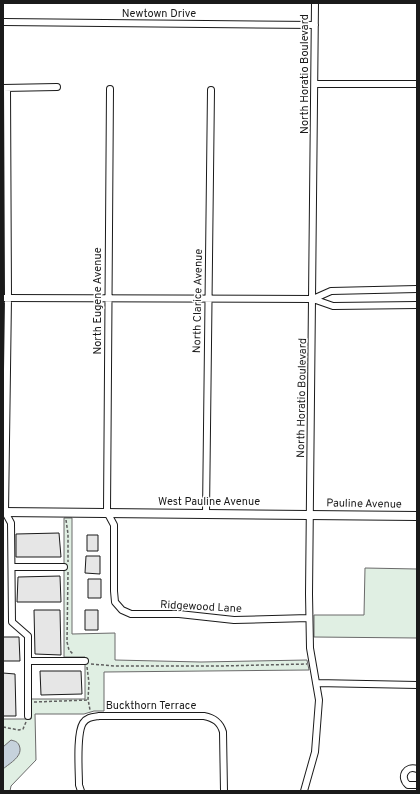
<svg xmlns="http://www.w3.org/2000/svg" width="420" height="794" viewBox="0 0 420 794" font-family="Overpass,sans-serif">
  <rect width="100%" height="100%" fill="#fff"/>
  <!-- green -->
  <path fill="#e0efe3" stroke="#6a6a6a" d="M 64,518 L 72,518 L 72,634 L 115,633 L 115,660 L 201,662 L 307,660 L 309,670 L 104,672 L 104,711 L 94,711 L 84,714 L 35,714 L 36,760 L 11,786 L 10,791 L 3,791 L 3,719 L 31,719 L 31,699 L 85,699 L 85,657 L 64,657 Z
    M 365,568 L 417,569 L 417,638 L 314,637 L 314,615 L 364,615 Z"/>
  <!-- water -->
  <path fill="#c6d2dc" stroke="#6a6a6a" d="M 11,740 C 14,741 17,741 19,745 C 24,756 10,763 3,769 L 3,747 Z"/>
  <!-- building -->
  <path fill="#e6e6e6" stroke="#1a1a1a" d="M 59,533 L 61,557 L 16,557 L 16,534 Z
    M 87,535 L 98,535 L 98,551 L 87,551 Z
    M 86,556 L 100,556 L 100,574 L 85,573 Z
    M 60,576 L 61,602 L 17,602 L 18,577 Z
    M 88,579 L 101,579 L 101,598 L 88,598 Z
    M 34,610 L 60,610 L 61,655 L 35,654 Z
    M 85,610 L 98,610 L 98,630 L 85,630 Z
    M 3,637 L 19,637 L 20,661 L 3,661 Z
    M 40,671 L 81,671 L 82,694 L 41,695 Z
    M 3,673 L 15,674 L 16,716 L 3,716 Z"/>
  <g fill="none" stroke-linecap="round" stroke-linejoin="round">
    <!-- minor casing -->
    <g stroke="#1a1a1a" stroke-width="8">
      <path id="minor" d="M 3,22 L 315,25
        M 315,84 L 417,84
        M 3,88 L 57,87
        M 7,88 L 8,298 L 5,512 L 11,523 L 12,622 L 28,636 L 28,716
        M 110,89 L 107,512 L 114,525 L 114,591 L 115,602 L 122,610 L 131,614 L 179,614 L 234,620 L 309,618
        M 3,298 L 313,299 L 333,306 L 417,305
        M 313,299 L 331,291 L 417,289
        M 206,513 L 211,90
        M 12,567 L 64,567
        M 28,661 L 85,661
        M 316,683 L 417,685
        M 417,769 C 406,765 399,777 408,785 L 417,785
        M 81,791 L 79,785 C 79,771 76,734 83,723 C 87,717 93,717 99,716 L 204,716 C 214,718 220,722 223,732 L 224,791
        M 304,791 L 315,752 L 319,700 L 310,648 L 309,594 L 315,3"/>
    </g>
    <!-- tertiary casing -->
    <g stroke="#1a1a1a" stroke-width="10">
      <path id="tertiary" d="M 3,512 L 417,516"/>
    </g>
    <!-- path -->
    <path stroke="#5f5f5f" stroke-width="1.5" stroke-dasharray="3 2" stroke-linecap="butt" d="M 66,520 L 68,534 L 68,562
      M 68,572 L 67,642 L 69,650 L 73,654
      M 91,664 L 115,666 L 220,666 L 307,664
      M 87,667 L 89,683 L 88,699 L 90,710
      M 34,702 L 88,700
      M 3,727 L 19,730 L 23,729 L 26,722"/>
    <!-- minor -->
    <use href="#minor" stroke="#fff" stroke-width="6"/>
    <!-- tertiary -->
    <use href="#tertiary" stroke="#fff" stroke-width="8"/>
  </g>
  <g text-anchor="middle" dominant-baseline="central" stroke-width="3" stroke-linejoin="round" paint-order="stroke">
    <!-- street labels -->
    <g font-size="11" fill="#1a1a1a" stroke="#fff">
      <text x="159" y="14">Newtown Drive</text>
      <text transform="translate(305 74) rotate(-90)">North Horatio Boulevard</text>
      <text transform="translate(98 301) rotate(-90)">North Eugene Avenue</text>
      <text transform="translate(198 301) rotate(-89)">North Clarice Avenue</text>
      <text transform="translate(302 398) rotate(-89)">North Horatio Boulevard</text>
      <text x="209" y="502">West Pauline Avenue</text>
      <text transform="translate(364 504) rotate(1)">Pauline Avenue</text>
      <text transform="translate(201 607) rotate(3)">Ridgewood Lane</text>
      <text x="151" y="706">Buckthorn Terrace</text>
    </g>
  </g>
  <!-- border -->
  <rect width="420" height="794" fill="none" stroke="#1a1a1a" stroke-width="8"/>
</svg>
